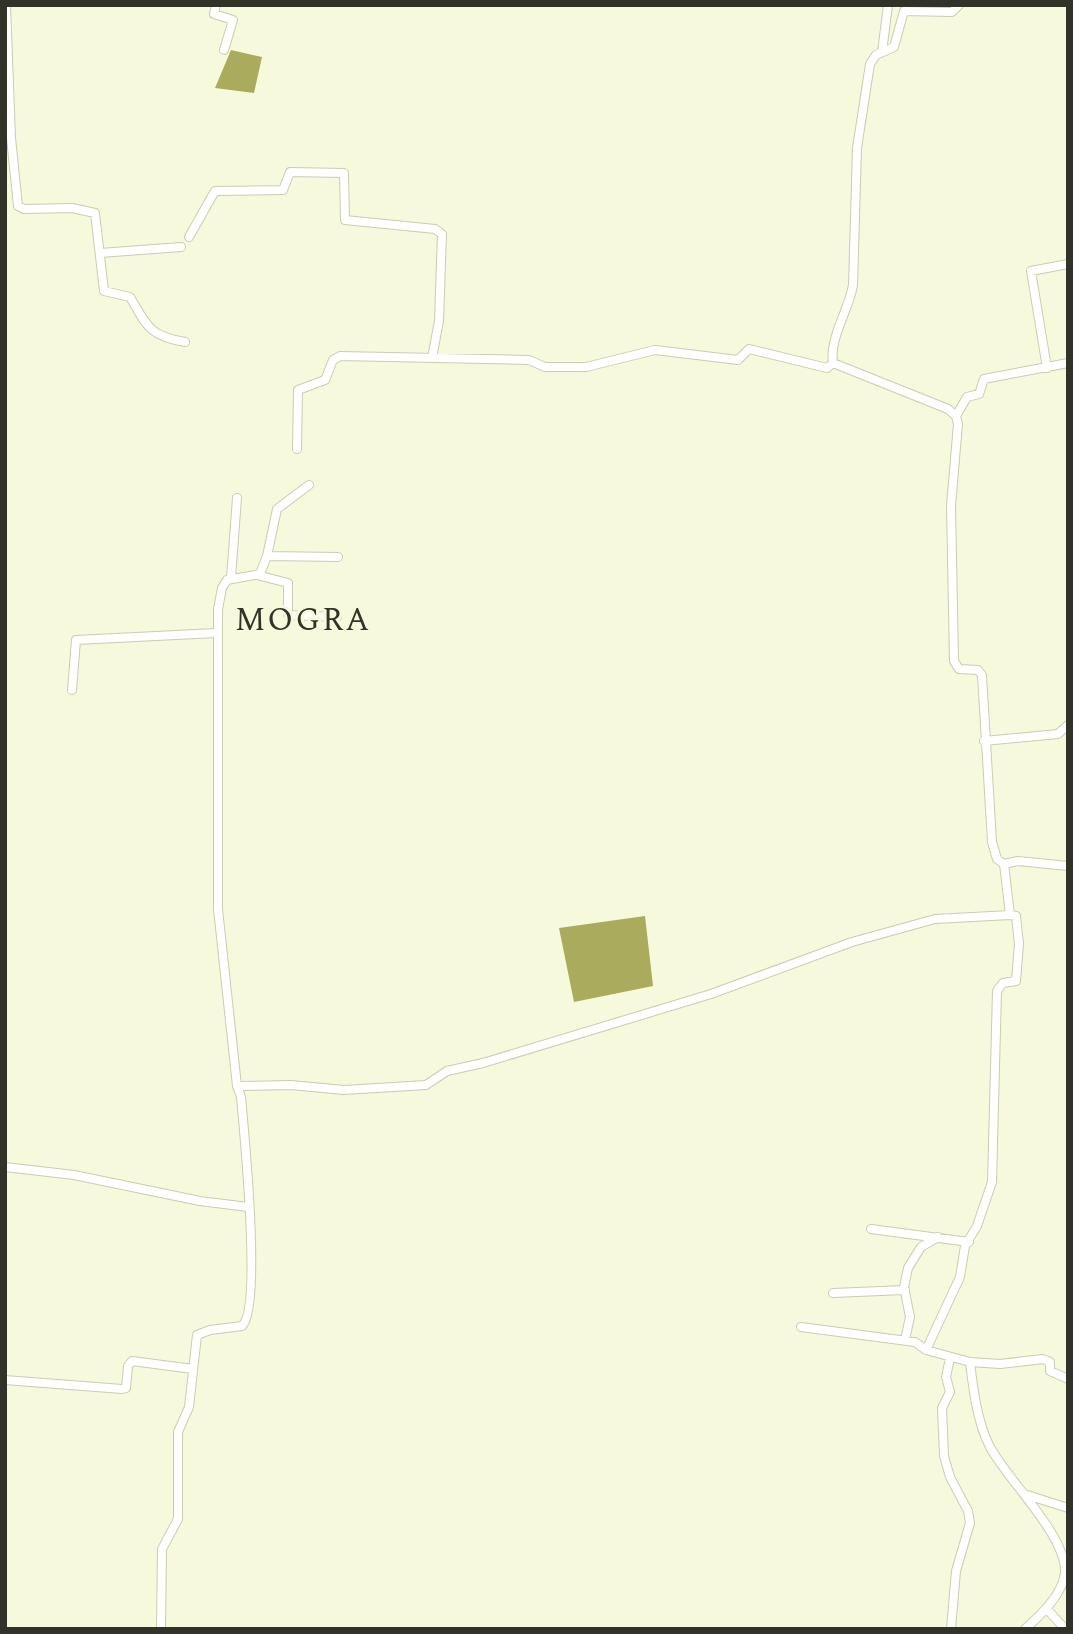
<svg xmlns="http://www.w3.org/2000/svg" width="1073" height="1634" viewBox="0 0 1073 1634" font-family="Spectral,serif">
  <rect width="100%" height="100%" fill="#f7f9dc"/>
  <!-- water -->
  <path fill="#aaab5d" d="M 231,50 L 262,57 L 254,93 L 215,88 Z
    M 645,916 L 653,986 L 574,1002 L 559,928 Z"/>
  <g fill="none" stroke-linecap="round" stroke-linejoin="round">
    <!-- minor casing -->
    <g stroke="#cbccb0" stroke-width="10">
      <path id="minor" d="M 6,5 L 11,138 L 18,206 L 24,209 L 72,208 L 95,213 L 104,291 L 130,297 C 147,326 149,336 185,342
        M 216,5 L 214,14 L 233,20 L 224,50
        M 882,52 L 888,5
        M 189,237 L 215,191 L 283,190 L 290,172 L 344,173 L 345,220 L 435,229 L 442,234 L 439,321 L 432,358
        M 100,253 L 181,247
        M 833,363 C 829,338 849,310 853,285 L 857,148 L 870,64 L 876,55 L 894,47 L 904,11 L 952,12 L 959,5
        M 1047,368 L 1031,271 L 1068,264
        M 956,416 L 967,397 L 979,394 L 984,379 L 1068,363
        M 297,449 L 298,390 L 325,380 L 333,360 L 340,356 L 529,360 L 545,367 L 586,367 L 655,350 L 738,360 L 749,349 L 827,368 L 833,363 L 948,409 L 956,416 L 958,424 L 951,505 L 954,661 L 959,669 L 978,670 L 982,675 L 992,842 L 997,859 L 1004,864
        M 267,556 L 338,557
        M 257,575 L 288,583 L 288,615 L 337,617
        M 231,578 L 237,498
        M 72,690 L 76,640 L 216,633
        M 984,741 L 1058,734 L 1068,725
        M 237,1086 L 218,909 L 218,609 L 222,588 L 227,580 L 260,574 L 267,556 L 277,509 L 309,485
        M 5,1167 L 74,1175 L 200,1201 L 248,1207
        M 871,1229 L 969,1242
        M 833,1293 L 905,1290
        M 801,1327 L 915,1342 L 926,1350
        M 905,1340 L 910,1317 L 904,1287 L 908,1268 L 921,1247 L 938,1237
        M 950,1358 L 946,1377 L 950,1392 L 942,1408 L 944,1456 L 950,1477 L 968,1511 L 970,1523 L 956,1571 L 951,1629
        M 970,1362 L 1000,1364 L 1043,1359 L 1050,1362 L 1050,1371 L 1068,1379
        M 5,1380 L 122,1389 L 126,1388 L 128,1366 L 132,1361 L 193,1369
        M 1024,1494 L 1068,1508
        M 1046,1608 L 1065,1629
        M 161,1629 L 162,1549 L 178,1519 L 178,1432 L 189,1407 L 197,1335 L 210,1330 L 242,1326 C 262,1308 244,1131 241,1097 L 237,1086 L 291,1085 L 344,1090 L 426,1085 L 447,1071 L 483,1063 L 711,994 L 852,942 L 935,919 L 1010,915
        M 1025,1629 C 1040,1616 1063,1594 1065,1573 C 1067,1535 1005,1478 989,1445 C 977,1421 973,1388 970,1362 L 926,1350 L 960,1277 L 965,1246 L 977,1226 L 992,1182 L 997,991 L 1003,983 L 1016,981 L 1019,944 L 1016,916 L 1010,915 L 1004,864 L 1018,861 L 1068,866"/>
    </g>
    <!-- minor -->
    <use href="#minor" stroke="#fff" stroke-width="8"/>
  </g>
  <g text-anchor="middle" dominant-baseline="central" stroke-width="6" stroke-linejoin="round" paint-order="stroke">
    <!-- quarter labels -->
    <g font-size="32" letter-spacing="2" fill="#323328" stroke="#f7f9dc">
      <text x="303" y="620">MOGRA</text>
    </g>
  </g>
  <!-- border -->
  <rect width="1073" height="1634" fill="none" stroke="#323328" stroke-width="14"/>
</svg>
